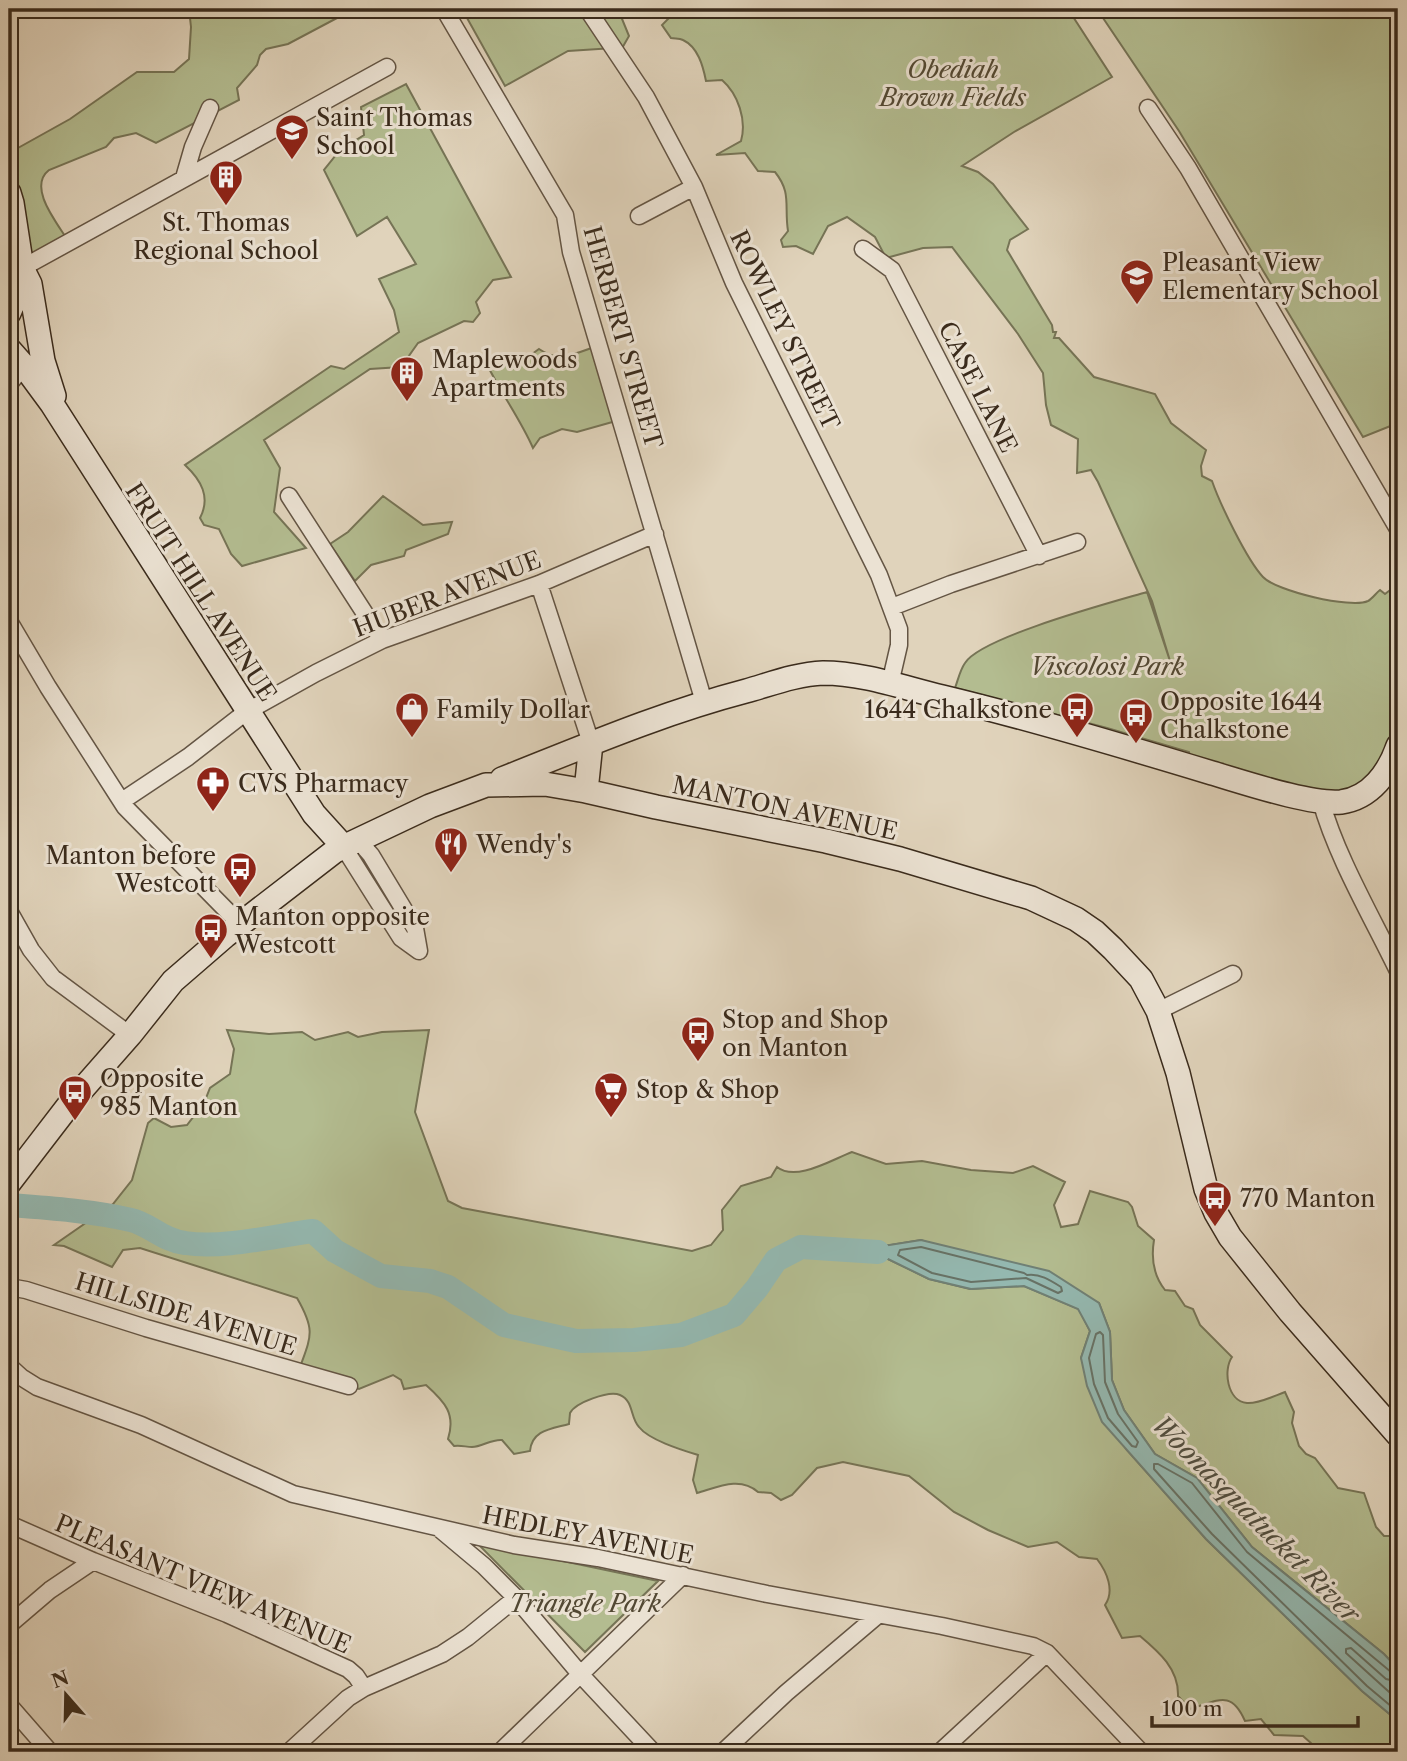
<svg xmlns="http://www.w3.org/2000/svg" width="1407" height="1761" viewBox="0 0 1407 1761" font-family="'Libre Caslon Text',serif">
  <rect width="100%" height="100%" fill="#e0d3bb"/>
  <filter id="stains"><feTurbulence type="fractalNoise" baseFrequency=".00286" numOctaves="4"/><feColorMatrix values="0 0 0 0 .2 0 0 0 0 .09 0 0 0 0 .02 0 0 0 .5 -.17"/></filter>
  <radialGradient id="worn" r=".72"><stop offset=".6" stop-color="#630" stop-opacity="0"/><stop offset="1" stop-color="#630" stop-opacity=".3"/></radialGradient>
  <!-- green -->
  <path fill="#b3bc90" stroke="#767456" stroke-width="2" d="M 189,9 L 354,9 L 288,44 L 266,49 L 260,55 L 257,65 L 237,88 L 239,100 L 156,143 L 136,133 L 114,138 L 106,147 L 49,170 C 26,188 60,226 70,244 L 29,265 L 9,191 L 9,153 L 70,119 L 137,72 L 174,72 L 189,59 L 191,27 Z
    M 462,9 L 618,9 L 629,36 L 621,50 L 614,48 L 568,51 L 505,86 Z
    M 674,9 L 1068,9 L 1112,77 L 1014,132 L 962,166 L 978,172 L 993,184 L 1028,229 L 1010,240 L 1007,250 L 1052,325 L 1053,332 L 1056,332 L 1054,338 L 1059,338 L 1094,377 L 1155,394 L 1171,423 L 1206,450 L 1201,466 L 1202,476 L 1212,481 C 1220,504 1247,560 1263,577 C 1276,591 1351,609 1368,601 C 1372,599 1376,593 1380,590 L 1385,594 L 1398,584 L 1398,755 L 1351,800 L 1191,760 L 1189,752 L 1107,728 L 955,688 C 958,680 960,670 965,663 C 981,637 1113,602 1147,592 L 1170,661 L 1152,601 L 1098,482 L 1091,470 L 1077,473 L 1078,439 L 1051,425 L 1046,405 L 1043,373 L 1018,334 L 952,247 L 923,248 L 886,258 L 875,237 L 847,217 L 828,226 L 813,254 L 796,246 L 783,247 L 781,240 L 788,231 C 784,206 792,193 775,172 L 758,171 L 745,153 L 716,155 L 741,141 C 747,120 738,94 722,80 L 706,81 C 703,66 698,47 683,40 C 679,38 675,39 671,38 L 662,25 L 673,14 Z
    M 1097,9 L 1398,9 L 1398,423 L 1363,437 L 1179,131 Z
    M 406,84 L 511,277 L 493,280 L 476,302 L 480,313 L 473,322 L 464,321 L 418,343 L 401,367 L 370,369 L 264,440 L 280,468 L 274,512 L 306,548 L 242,566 L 231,554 L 219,529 L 204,525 L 200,518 C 211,497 201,480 185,465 L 331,366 L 344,369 L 399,332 L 394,310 L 379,279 L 416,264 L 387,217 L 357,236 L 324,170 L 340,150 L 364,135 L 361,107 Z
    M 600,345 L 623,419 L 577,432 L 562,429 L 540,438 L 533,448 C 519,416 497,388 483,356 L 517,365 L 539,349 C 560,364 578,352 600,345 Z
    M 383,496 L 423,525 L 452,522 L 448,534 L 406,550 L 404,556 L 371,565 L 355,581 L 330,544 L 348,532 Z
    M 227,1030 L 269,1034 L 302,1032 L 315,1040 L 348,1032 L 358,1037 L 382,1032 L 429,1030 L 415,1112 L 448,1201 L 462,1208 L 692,1251 L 711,1245 L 723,1230 L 722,1210 L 741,1186 L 771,1177 L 777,1167 C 796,1182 831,1160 852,1152 L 886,1164 L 922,1161 L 971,1170 L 1013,1173 L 1033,1166 L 1065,1182 L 1054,1205 L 1061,1227 L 1078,1224 L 1090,1191 L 1128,1202 L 1132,1207 L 1138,1226 L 1154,1240 C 1151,1258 1153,1275 1165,1290 L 1175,1291 L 1185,1306 L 1193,1309 L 1200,1325 L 1232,1357 C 1223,1370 1227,1401 1247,1403 C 1258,1404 1274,1396 1285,1392 L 1294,1412 L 1292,1423 L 1299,1446 L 1306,1454 L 1315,1458 L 1338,1488 L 1364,1493 L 1376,1527 L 1384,1536 L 1398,1536 L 1398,1669 L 1384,1654 L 1252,1547 L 1197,1478 L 1155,1454 L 1124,1410 L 1112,1380 L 1110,1332 L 1099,1303 L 921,1240 L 848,1252 L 886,1258 L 929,1279 L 970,1289 L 1024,1286 L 1079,1309 L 1090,1331 L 1081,1358 L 1126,1449 L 1206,1539 L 1362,1691 L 1398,1721 L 1398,1752 L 1314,1752 L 1312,1744 L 1303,1736 L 1274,1735 L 1261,1719 L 1245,1721 C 1231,1689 1218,1701 1190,1709 L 1178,1696 C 1179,1669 1159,1652 1140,1636 L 1122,1638 L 1105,1605 C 1115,1591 1107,1572 1097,1559 L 1079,1557 L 1057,1542 L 1028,1547 L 988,1530 L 954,1512 L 909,1476 L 843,1462 L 817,1468 L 792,1495 L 781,1500 L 771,1493 L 758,1492 C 740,1476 718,1487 697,1493 L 693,1480 L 698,1455 C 682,1450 649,1440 639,1427 C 630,1418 634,1401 620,1395 C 609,1390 575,1403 570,1413 C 570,1414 569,1423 569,1424 C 551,1429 532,1430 530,1451 L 514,1454 L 502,1440 C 491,1439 482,1447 472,1447 C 466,1447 461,1445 454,1446 L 448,1439 C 456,1414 445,1402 426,1385 L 404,1389 L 401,1380 L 393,1375 L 359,1389 L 299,1370 C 311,1336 316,1331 297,1298 L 140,1248 L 123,1250 L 112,1267 L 64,1246 L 54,1245 L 113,1204 L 132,1180 L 148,1123 L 154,1118 L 171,1127 L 187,1125 L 204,1103 L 210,1088 L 230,1074 L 234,1049 Z
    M 477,1543 L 658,1581 L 585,1652 Z"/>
  <!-- water -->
  <path fill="#94b8b0" stroke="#708075" stroke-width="2" d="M 921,1240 L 1049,1271 L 1099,1303 L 1110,1332 L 1112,1380 L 1124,1410 L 1155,1454 L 1197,1478 L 1252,1547 L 1384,1654 L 1398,1669 L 1398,1721 L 1362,1691 L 1206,1539 L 1102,1422 L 1087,1386 L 1081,1358 L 1090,1331 L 1078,1309 L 1024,1286 L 971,1289 L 929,1279 L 886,1258 L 845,1252 Z"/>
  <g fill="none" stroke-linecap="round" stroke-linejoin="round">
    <!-- shore -->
    <path stroke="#677266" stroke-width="2" d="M 921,1247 L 1024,1273 L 1027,1275 C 1039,1273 1050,1280 1061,1287 L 1062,1291 L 1058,1293 L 1026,1278 L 971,1282 L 932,1273 L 898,1255 L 900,1250 Z
      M 1100,1332 L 1103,1335 L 1105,1382 L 1118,1414 L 1138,1442 L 1136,1447 L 1132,1446 L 1108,1418 L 1094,1384 L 1089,1358 L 1096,1334 Z
      M 1398,1673 L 1391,1672 L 1247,1552 L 1192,1483 L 1158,1464 L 1154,1464 L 1154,1469 L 1212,1534 L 1367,1686 L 1398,1712
      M 1398,1682 L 1386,1679 L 1351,1648 L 1346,1649 L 1346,1653 L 1398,1700"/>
    <!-- river -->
    <path stroke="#94b8b0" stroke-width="24" d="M 9,1205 C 49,1208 92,1211 131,1220 C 149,1224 162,1240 185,1243 C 224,1249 273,1236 313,1231 L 335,1251 L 381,1276 L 430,1281 L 448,1287 L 504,1325 L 576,1341 L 634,1340 L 681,1335 L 734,1315 L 757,1288 L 776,1260 L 801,1247 L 878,1252"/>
    <!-- street casing -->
    <g stroke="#645544" stroke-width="19">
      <path id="street" d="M 444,9 L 565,215 L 571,252 L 704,702
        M 588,10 L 646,97 L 694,187 L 734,283 L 879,575 L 899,629 L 899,645 L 890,684
        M 1148,108 L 1188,168 L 1398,529
        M 184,178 L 193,147 L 210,108
        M 639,216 L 694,187
        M 863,249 L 892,270 L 1039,556
        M 22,268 L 387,67
        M 9,384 L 24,366
        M 289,496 L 382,640
        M 539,584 L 591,743
        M 892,607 L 951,584 L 1077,542
        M 9,621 L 48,687 L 125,807 L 240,924
        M 122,801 L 188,757 L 246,712 L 316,673 L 382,640 L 539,584 L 655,534
        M 1321,801 C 1336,856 1373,919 1398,971
        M 357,839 L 371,855 L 415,928 L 419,951
        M 343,846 L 401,938 L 419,951
        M 9,911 L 31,950 L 53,978 L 130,1035
        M 1158,1011 L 1233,974
        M 9,1287 L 26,1290 L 146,1328 L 349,1386
        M 9,1366 L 21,1377 L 37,1387 L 141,1425 L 293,1494 L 514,1545 L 598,1558 L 767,1594 L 942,1626 L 1033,1646 L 1047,1653 L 1141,1752
        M 9,1524 L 93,1561 L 227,1614 L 348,1669 L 356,1676 L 364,1688
        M 441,1530 L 484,1566 L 516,1598 L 581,1675 L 653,1752
        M 9,1625 L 50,1590 L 93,1561
        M 9,1705 L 50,1752
        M 289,1752 L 348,1698 L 364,1688 L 442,1654 L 468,1637 L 516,1598
        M 500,1752 L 683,1575
        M 723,1752 L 786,1693 L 878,1615
        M 940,1752 L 1047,1653"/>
    </g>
    <!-- secondary casing -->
    <g stroke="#3a2b1c" stroke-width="26">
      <path id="secondary" d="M 9,193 L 12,203 L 22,268 L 30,284 L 43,361 L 54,396
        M 9,313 L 15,299 L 22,268
        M 9,349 L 24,366 L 52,404 L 314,814 L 343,846
        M 502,779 C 583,747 662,713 746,691 C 771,684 797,674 823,673 C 863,673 904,688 942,697 C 1033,719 1123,746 1212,773 C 1243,782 1311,805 1341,802 C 1371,798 1389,772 1398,746
        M 586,791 L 591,743
        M 9,1183 L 72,1101 L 130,1035 L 173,981 L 225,936 L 335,851 L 430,806 L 486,785 L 545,784 L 586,791 L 656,807 L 826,841 L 900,859 L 1031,898 L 1076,919 L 1095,932 L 1113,949 L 1141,979 L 1158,1011 L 1178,1073 L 1206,1189 L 1216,1213 L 1230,1237 L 1290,1312 L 1398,1435"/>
    </g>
    <!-- street -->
    <use href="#street" stroke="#ebe2d3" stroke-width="16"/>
    <!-- secondary -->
    <use href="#secondary" stroke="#ebe2d3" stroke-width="23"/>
  </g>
  <!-- icons -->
  <defs>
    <g id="school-pin" transform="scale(1.75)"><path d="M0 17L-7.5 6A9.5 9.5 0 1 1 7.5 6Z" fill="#8f2418" stroke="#ebe2d3"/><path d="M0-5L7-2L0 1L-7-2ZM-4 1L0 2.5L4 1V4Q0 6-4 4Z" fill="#fff"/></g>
    <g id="building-pin" transform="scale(1.75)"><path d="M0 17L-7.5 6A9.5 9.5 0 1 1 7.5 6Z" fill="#8f2418" stroke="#ebe2d3"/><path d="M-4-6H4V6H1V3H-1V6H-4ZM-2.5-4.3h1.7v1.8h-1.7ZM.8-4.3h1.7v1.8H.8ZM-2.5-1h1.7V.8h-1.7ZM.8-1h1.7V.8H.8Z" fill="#fff"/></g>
    <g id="shop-pin" transform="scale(1.75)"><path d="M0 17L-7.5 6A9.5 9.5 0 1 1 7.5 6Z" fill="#8f2418" stroke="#ebe2d3"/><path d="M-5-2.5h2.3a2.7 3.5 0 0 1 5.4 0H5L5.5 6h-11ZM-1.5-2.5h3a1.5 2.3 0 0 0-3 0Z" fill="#fff"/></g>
    <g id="bus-pin" transform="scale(1.75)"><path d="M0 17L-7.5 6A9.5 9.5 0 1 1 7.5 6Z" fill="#8f2418" stroke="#ebe2d3"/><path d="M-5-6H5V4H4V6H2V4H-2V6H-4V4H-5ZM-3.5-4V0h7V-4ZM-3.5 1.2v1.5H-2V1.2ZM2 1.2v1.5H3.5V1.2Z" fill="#fff"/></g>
    <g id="pharmacy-pin" transform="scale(1.75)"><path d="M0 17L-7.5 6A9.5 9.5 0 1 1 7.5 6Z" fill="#8f2418" stroke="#ebe2d3"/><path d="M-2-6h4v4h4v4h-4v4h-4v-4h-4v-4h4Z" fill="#fff"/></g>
    <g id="restaurant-pin" transform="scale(1.75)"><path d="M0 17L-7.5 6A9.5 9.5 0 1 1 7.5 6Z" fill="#8f2418" stroke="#ebe2d3"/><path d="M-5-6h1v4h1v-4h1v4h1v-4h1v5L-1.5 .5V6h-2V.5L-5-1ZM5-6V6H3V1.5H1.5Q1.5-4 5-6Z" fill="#fff"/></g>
    <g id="supermarket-pin" transform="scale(1.75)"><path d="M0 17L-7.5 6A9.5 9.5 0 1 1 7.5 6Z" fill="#8f2418" stroke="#ebe2d3"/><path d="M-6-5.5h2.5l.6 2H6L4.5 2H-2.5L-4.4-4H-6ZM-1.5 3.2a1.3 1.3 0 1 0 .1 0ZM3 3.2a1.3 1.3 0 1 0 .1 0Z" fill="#fff"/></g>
  </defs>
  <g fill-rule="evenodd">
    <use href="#school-pin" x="292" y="131"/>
    <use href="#building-pin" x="226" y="177"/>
    <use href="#school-pin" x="1137" y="276"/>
    <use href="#building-pin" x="407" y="373"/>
    <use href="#shop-pin" x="412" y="709"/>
    <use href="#bus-pin" x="1077" y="709"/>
    <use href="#bus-pin" x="1136" y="715"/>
    <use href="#pharmacy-pin" x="213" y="783"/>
    <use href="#restaurant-pin" x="451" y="844"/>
    <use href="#bus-pin" x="240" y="869"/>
    <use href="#bus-pin" x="211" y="930"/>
    <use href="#bus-pin" x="698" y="1033"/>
    <use href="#supermarket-pin" x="611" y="1089"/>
    <use href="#bus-pin" x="75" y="1092"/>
    <use href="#bus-pin" x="1215" y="1198"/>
  </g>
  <g text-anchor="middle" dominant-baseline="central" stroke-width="6" stroke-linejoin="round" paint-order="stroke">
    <!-- park labels -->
    <g font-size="24" font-style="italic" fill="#524833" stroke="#ebe2d3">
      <text x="953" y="69">Obediah<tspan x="953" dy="28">Brown Fields</tspan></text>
      <text x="1107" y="666">Viscolosi Park</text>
      <text x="585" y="1603">Triangle Park</text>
    </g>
    <!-- poi labels -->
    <g font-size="24" fill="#3a2b1c" stroke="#ebe2d3" text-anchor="start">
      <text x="316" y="117">Saint Thomas<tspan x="316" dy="28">School</tspan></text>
      <text x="226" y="222" text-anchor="middle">St. Thomas<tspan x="226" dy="28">Regional School</tspan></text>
      <text x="1162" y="262">Pleasant View<tspan x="1162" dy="28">Elementary School</tspan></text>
      <text x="432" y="359">Maplewoods<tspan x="432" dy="28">Apartments</tspan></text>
      <text x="1160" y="701">Opposite 1644<tspan x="1160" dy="28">Chalkstone</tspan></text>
      <text x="436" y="709">Family Dollar</text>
      <text x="1052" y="709" text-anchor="end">1644 Chalkstone</text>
      <text x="238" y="783">CVS Pharmacy</text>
      <text x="476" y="844">Wendy's</text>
      <text x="216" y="855" text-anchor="end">Manton before<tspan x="216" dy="28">Westcott</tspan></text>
      <text x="235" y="916">Manton opposite<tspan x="235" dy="28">Westcott</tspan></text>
      <text x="722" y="1019">Stop and Shop<tspan x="722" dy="28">on Manton</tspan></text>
      <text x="100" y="1078">Opposite<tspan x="100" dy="28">985 Manton</tspan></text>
      <text x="636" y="1089">Stop &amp; Shop</text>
      <text x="1240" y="1198">770 Manton</text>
    </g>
    <!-- street labels -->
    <g font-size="24" fill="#3a2b1c" stroke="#ebe2d3">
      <text transform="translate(785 330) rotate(64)">ROWLEY STREET</text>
      <text transform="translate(623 337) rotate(74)">HERBERT STREET</text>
      <text transform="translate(978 387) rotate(63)">CASE LANE</text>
      <text transform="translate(201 592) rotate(57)">FRUIT HILL AVENUE</text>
      <text transform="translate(447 594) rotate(-21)">HUBER AVENUE</text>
      <text transform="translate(785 808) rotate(12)">MANTON AVENUE</text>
      <text transform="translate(186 1314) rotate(17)">HILLSIDE AVENUE</text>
      <text transform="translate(588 1535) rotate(11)">HEDLEY AVENUE</text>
      <text transform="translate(203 1584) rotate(23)">PLEASANT VIEW AVENUE</text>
    </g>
    <!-- water labels -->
    <g font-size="26" font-style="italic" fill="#504e41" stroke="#ebe2d3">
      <text transform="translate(1256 1519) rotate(45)">Woonasquatucket River</text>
    </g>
  </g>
  <!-- margin -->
  <rect width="1407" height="1761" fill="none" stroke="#e0d3bb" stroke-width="35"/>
  <rect x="10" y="10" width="1386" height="1740" fill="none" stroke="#3a2b1c" stroke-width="3.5"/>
  <rect x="18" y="18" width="1372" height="1726" fill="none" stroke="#3a2b1c" stroke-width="2"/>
  <!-- north arrow -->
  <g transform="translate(66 1695) rotate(340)" stroke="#ebe2d3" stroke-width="5" paint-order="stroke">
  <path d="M0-5L12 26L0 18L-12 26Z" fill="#3a2b1c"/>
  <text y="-10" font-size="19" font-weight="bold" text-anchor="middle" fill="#3a2b1c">N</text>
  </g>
  <!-- scale -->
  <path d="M1152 1716v10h206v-10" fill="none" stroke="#3a2b1c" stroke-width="3.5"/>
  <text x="1162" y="1716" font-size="21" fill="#3a2b1c" stroke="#ebe2d3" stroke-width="5" paint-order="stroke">100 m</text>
  <rect width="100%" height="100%" filter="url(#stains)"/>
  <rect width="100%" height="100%" fill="url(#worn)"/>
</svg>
